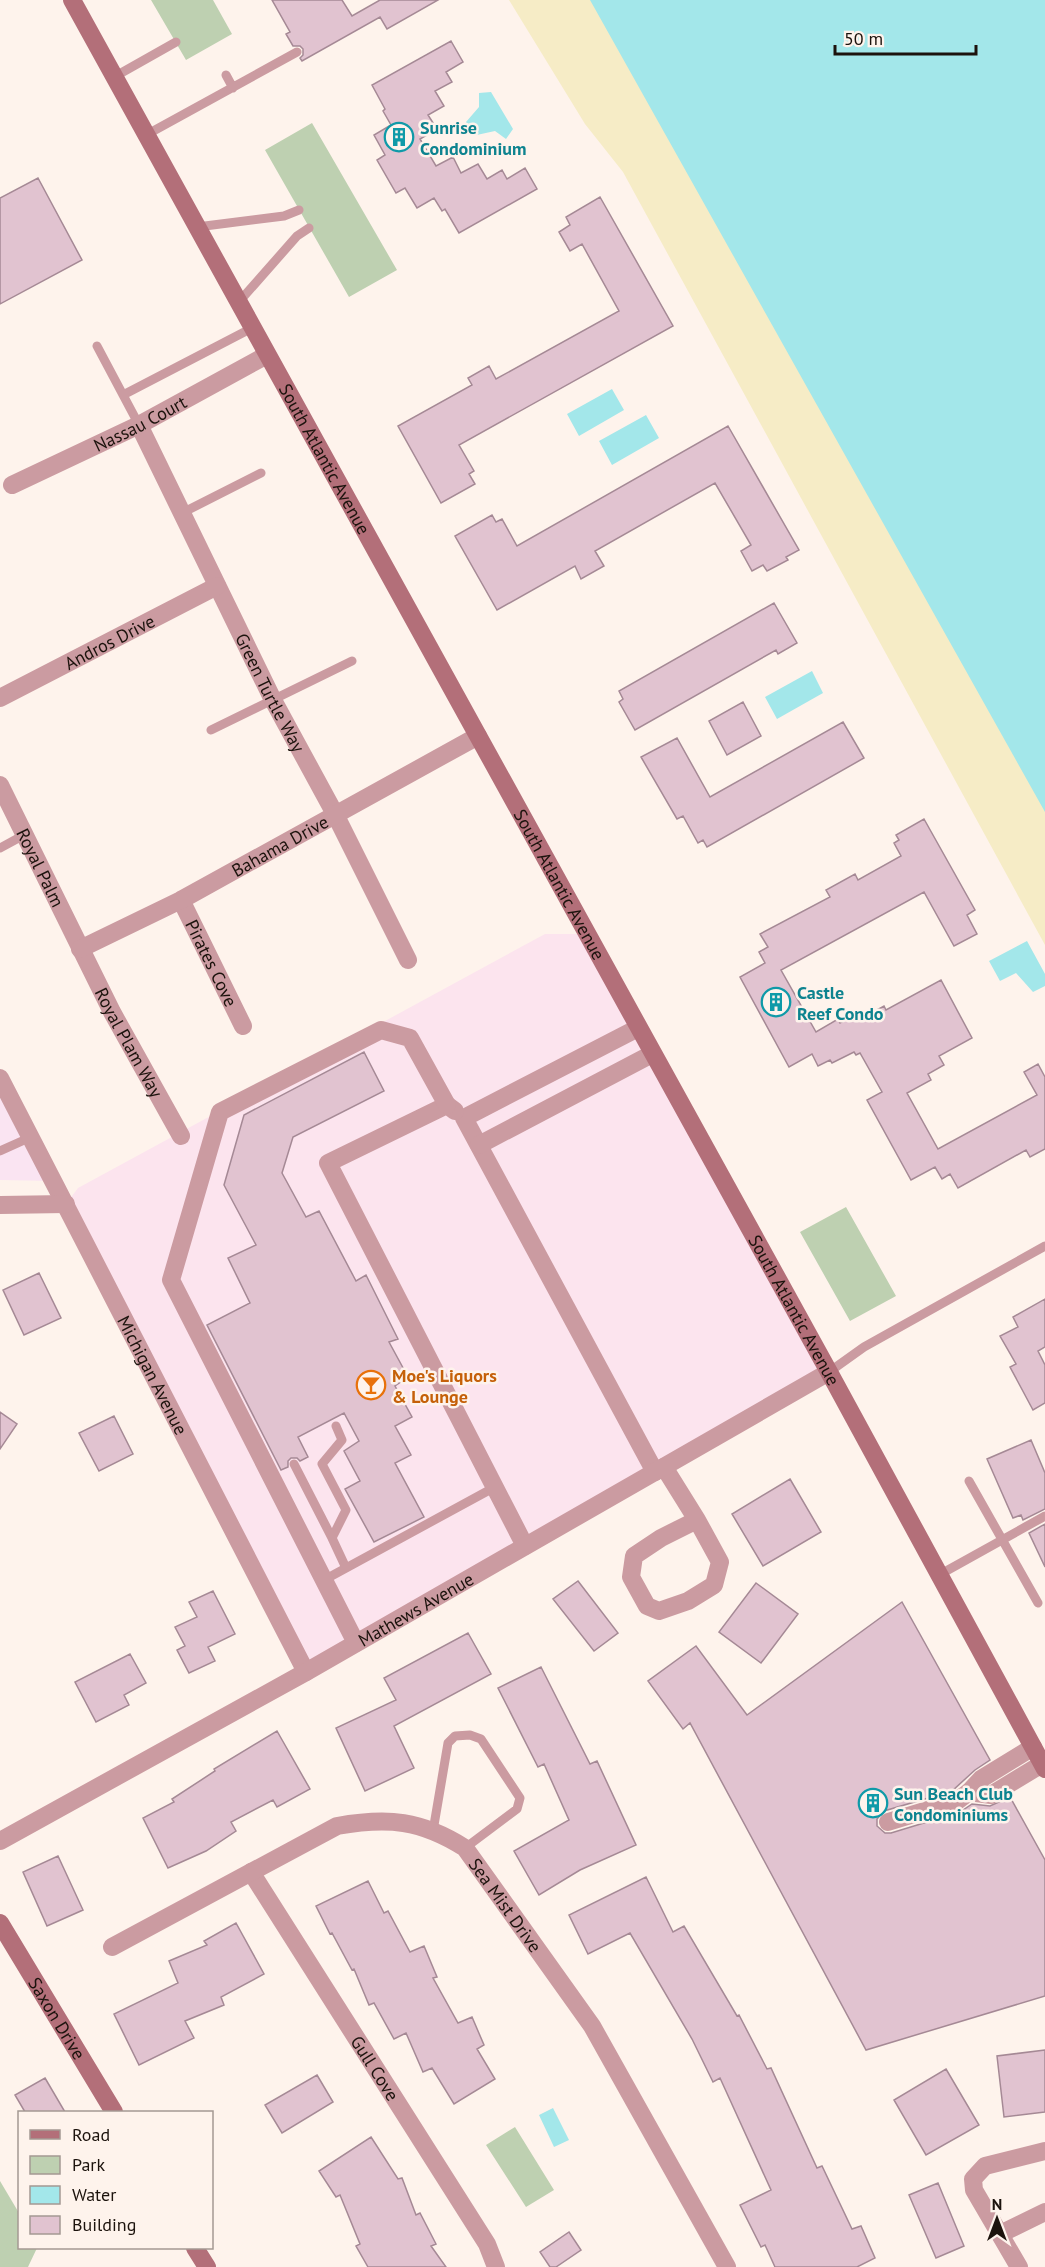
<svg xmlns="http://www.w3.org/2000/svg" width="1045" height="2267" viewBox="0 0 1045 2267" font-family="'PT Sans',sans-serif">
  <rect width="100%" height="100%" fill="#fef3ec"/>
  <!-- commercial -->
  <path fill="#fce4ee" d="M 545,934 L 586,934 L 829,1372 L 306,1672 L 66,1204 L 78,1188 Z"/>
  <!-- education -->
  <path fill="#fae4f2" d="M 0,1077 L 54,1181 L 0,1180 Z"/>
  <!-- green -->
  <path fill="#bed0b1" d="M 151,0 L 213,0 L 232,34 L 186,60 Z
    M 312,123 L 397,270 L 349,297 L 265,150 Z
    M 846,1207 L 896,1296 L 850,1321 L 800,1232 Z
    M 515,2127 L 554,2190 L 526,2207 L 486,2145 Z
    M 0,2181 L 19,2213 L 20,2248 L 37,2248 L 28,2267 L 0,2267 Z"/>
  <!-- sand -->
  <path fill="#f6ecc6" d="M 509,0 L 1045,0 L 1045,945 L 623,172 L 585,124 Z"/>
  <!-- water -->
  <path fill="#a3e7ea" d="M 590,0 L 1045,0 L 1045,812 Z
    M 491,92 L 513,129 L 506,139 L 495,131 L 472,136 L 466,122 L 479,107 L 479,93 Z
    M 612,389 L 624,410 L 579,436 L 567,414 Z
    M 646,415 L 659,438 L 612,465 L 599,441 Z
    M 812,671 L 823,693 L 777,719 L 765,697 Z
    M 1027,941 L 1045,974 L 1045,986 L 1033,992 L 1016,973 L 1000,981 L 989,961 Z
    M 553,2108 L 569,2140 L 554,2147 L 539,2115 Z"/>
  <!-- building -->
  <path fill="#e1c3d0" stroke="#a58995" stroke-width="1.5" d="M 272,0 L 342,0 L 352,16 L 380,0 L 438,0 L 387,29 L 380,17 L 302,61 L 300,58 L 303,55 L 303,49 L 300,46 L 293,46 L 286,34 L 290,32 Z
    M 451,41 L 463,62 L 446,72 L 452,82 L 435,91 L 444,106 L 428,115 L 437,129 L 420,139 L 436,166 L 453,157 L 461,173 L 478,164 L 487,179 L 502,170 L 507,179 L 525,168 L 537,189 L 459,233 L 445,209 L 442,211 L 434,198 L 417,208 L 405,188 L 396,193 L 377,160 L 385,155 L 374,135 L 391,125 L 383,111 L 385,109 L 372,85 Z
    M 38,178 L 82,260 L 0,304 L 0,198 Z
    M 600,197 L 673,326 L 459,445 L 474,471 L 469,474 L 475,484 L 441,503 L 398,426 L 472,385 L 468,378 L 489,366 L 496,379 L 619,311 L 582,244 L 570,251 L 559,232 L 570,225 L 566,217 Z
    M 728,426 L 799,550 L 786,557 L 788,560 L 767,571 L 763,565 L 752,571 L 741,551 L 751,545 L 715,483 L 595,551 L 604,566 L 581,579 L 575,566 L 497,610 L 455,536 L 492,515 L 496,522 L 502,519 L 517,546 Z
    M 774,603 L 797,643 L 778,654 L 776,650 L 635,730 L 619,702 L 623,699 L 619,691 Z
    M 743,702 L 761,736 L 727,755 L 709,721 Z
    M 843,722 L 864,758 L 707,847 L 703,840 L 698,843 L 683,816 L 677,819 L 641,757 L 677,738 L 710,797 Z
    M 924,819 L 975,910 L 967,915 L 977,934 L 954,946 L 924,892 L 781,970 L 816,1032 L 838,1019 L 840,1023 L 863,1011 L 866,1016 L 884,1006 L 886,1010 L 941,980 L 972,1038 L 939,1056 L 944,1065 L 928,1074 L 931,1080 L 907,1093 L 938,1149 L 1037,1095 L 1024,1072 L 1038,1064 L 1045,1077 L 1045,1149 L 1030,1157 L 1026,1150 L 958,1188 L 950,1174 L 942,1179 L 935,1167 L 911,1180 L 867,1100 L 882,1092 L 860,1053 L 856,1055 L 854,1052 L 832,1063 L 830,1060 L 818,1066 L 812,1054 L 789,1067 L 740,977 L 765,963 L 759,952 L 768,947 L 760,934 L 830,897 L 826,890 L 855,874 L 858,880 L 901,856 L 894,843 L 899,840 L 896,835 Z
    M 364,1052 L 384,1091 L 293,1137 L 282,1173 L 306,1217 L 319,1211 L 356,1281 L 366,1275 L 398,1339 L 389,1342 L 408,1377 L 395,1386 L 412,1417 L 395,1426 L 411,1455 L 395,1463 L 424,1517 L 374,1542 L 345,1489 L 360,1481 L 344,1451 L 359,1441 L 344,1413 L 298,1437 L 308,1457 L 300,1461 L 297,1458 L 291,1458 L 288,1461 L 288,1467 L 281,1470 L 207,1325 L 250,1303 L 228,1258 L 256,1245 L 224,1185 L 244,1115 Z
    M 39,1273 L 61,1318 L 24,1335 L 3,1290 Z
    M 1045,1299 L 1045,1347 L 1038,1351 L 1045,1365 L 1045,1403 L 1033,1410 L 1010,1367 L 1016,1364 L 1000,1336 L 1018,1327 L 1013,1317 Z
    M 0,1412 L 17,1424 L 0,1449 Z
    M 114,1416 L 133,1454 L 99,1471 L 79,1433 Z
    M 1031,1440 L 1045,1473 L 1045,1509 L 1023,1520 L 1021,1515 L 1013,1518 L 987,1459 Z
    M 790,1479 L 821,1532 L 763,1566 L 732,1514 Z
    M 1045,1524 L 1045,1567 L 1029,1533 Z
    M 578,1581 L 618,1633 L 594,1651 L 553,1599 Z
    M 756,1583 L 798,1614 L 761,1663 L 719,1632 Z
    M 213,1591 L 235,1634 L 208,1647 L 215,1661 L 189,1673 L 177,1650 L 185,1646 L 175,1627 L 197,1617 L 189,1602 Z
    M 902,1602 L 990,1760 L 975,1770 L 952,1791 L 884,1811 L 877,1819 L 877,1826 L 885,1833 L 891,1833 L 960,1812 L 972,1804 L 990,1806 L 1010,1797 L 1045,1860 L 1045,1996 L 866,2050 L 690,1723 L 683,1729 L 648,1681 L 696,1646 L 747,1715 Z
    M 468,1633 L 491,1674 L 394,1726 L 414,1768 L 365,1791 L 336,1728 L 396,1700 L 384,1678 Z
    M 130,1654 L 146,1683 L 124,1695 L 129,1705 L 96,1722 L 75,1682 Z
    M 541,1667 L 590,1764 L 597,1761 L 636,1845 L 580,1870 L 539,1895 L 514,1851 L 569,1820 L 544,1764 L 538,1767 L 498,1688 Z
    M 277,1731 L 310,1789 L 277,1807 L 273,1800 L 231,1822 L 236,1831 L 206,1851 L 168,1868 L 143,1818 L 174,1802 L 172,1799 L 215,1771 L 214,1769 Z
    M 58,1856 L 83,1910 L 47,1926 L 23,1872 Z
    M 646,1877 L 673,1932 L 684,1926 L 737,2016 L 739,2015 L 767,2069 L 771,2068 L 817,2168 L 822,2166 L 852,2229 L 861,2226 L 875,2258 L 857,2267 L 775,2267 L 765,2245 L 761,2247 L 740,2205 L 771,2190 L 720,2078 L 713,2082 L 692,2039 L 630,1933 L 588,1954 L 569,1915 Z
    M 368,1881 L 384,1913 L 388,1911 L 410,1952 L 424,1946 L 437,1977 L 433,1978 L 458,2023 L 472,2017 L 484,2045 L 477,2049 L 495,2079 L 454,2104 L 432,2068 L 423,2072 L 406,2033 L 394,2039 L 374,2003 L 369,2005 L 354,1969 L 352,1970 L 332,1933 L 330,1934 L 316,1906 Z
    M 236,1923 L 264,1974 L 221,1997 L 224,2005 L 185,2021 L 194,2038 L 139,2065 L 114,2014 L 178,1983 L 169,1961 L 207,1945 L 204,1941 Z
    M 1045,2050 L 1045,2112 L 1004,2117 L 997,2056 Z
    M 946,2069 L 979,2125 L 926,2155 L 894,2100 Z
    M 317,2075 L 333,2102 L 282,2133 L 265,2105 Z
    M 45,2078 L 65,2112 L 25,2112 L 15,2095 Z
    M 371,2137 L 398,2179 L 402,2178 L 416,2215 L 420,2213 L 436,2244 L 431,2246 L 446,2267 L 368,2267 L 356,2246 L 360,2244 L 340,2195 L 336,2197 L 319,2171 Z
    M 938,2183 L 964,2246 L 936,2258 L 909,2195 Z
    M 569,2232 L 581,2250 L 556,2267 L 550,2267 L 540,2252 Z"/>
  <g fill="none" stroke-linecap="round" stroke-linejoin="round">
    <!-- lane -->
    <path stroke="#cb9ba1" stroke-width="9" d="M 226,75 L 233,88
      M 114,77 L 176,42
      M 146,135 L 297,52
      M 197,227 L 284,216 L 299,210
      M 238,303 L 297,236 L 309,228
      M 97,346 L 139,425
      M 123,395 L 252,328
      M 182,513 L 261,473
      M 211,730 L 352,661
      M 0,848 L 24,835
      M 0,1151 L 31,1137
      M 829,1372 L 864,1347 L 1045,1246
      M 336,1426 L 342,1440 L 322,1464 L 346,1510 L 332,1538 L 346,1568
      M 294,1464 L 332,1538
      M 969,1481 L 1038,1603
      M 939,1575 L 1045,1516
      M 324,1580 L 495,1487
      M 433,1831 L 448,1743 L 455,1736 L 470,1735 L 481,1739 L 520,1798 L 517,1809 L 465,1848"/>
    <!-- street -->
    <g stroke="#cb9ba1" stroke-width="18">
      <path id="s1" d="M 139,425 L 273,700 L 335,814 L 408,960"/>
      <path id="s2" d="M 12,485 L 139,425 L 267,355"/>
      <path id="s3" d="M 0,698 L 217,586"/>
      <path id="s4" d="M 0,785 L 112,1012 L 181,1136"/>
      <path id="s5" d="M 181,900 L 243,1026"/>
      <path id="s6" d="M 80,949 L 181,900 L 478,736"/>
      <path d="M 638,1028 L 464,1118 L 655,1472"/>
      <path id="s7" d="M 0,1078 L 306,1672"/>
      <path d="M 455,1111 L 447,1105 L 328,1163 L 525,1546"/>
      <path d="M 479,1145 L 652,1054"/>
      <path d="M 0,1205 L 66,1204"/>
      <path d="M 664,1467 L 697,1520 L 720,1562 L 714,1585 L 688,1601 L 659,1611 L 647,1606 L 631,1577 L 634,1556 L 661,1538 L 697,1520"/>
      <path d="M 356,1643 L 171,1280 L 220,1112 L 381,1030 L 410,1038 L 447,1105"/>
      <path d="M 969,1792 L 991,1795 L 1042,1764"/>
      <path d="M 888,1822 L 957,1801 L 969,1792 L 981,1779 L 1033,1747"/>
      <path id="s8" d="M 0,1841 L 306,1672 L 829,1372"/>
      <path id="s9" d="M 251,1872 L 487,2244 L 496,2267"/>
      <path id="s10" d="M 112,1947 L 337,1826 C 388,1817 421,1820 465,1848 L 592,2026 L 727,2267"/>
      <path d="M 1000,2234 L 1045,2212"/>
      <path d="M 1019,2267 L 974,2190 L 973,2179 L 985,2166 L 1045,2151"/>
    </g>
    <!-- secondary -->
    <g stroke="#b36f79" stroke-width="18">
      <path id="s11" d="M 72,0 L 829,1372 L 1045,1769"/>
      <path id="s12" d="M 0,1923 L 114,2112"/>
      <path d="M 195,2248 L 207,2267"/>
    </g>
  </g>
  <!-- icons -->
  <defs>
    <g id="building-ring" transform="scale(1.5)"><circle r="9.5" fill="#fef3ec" stroke="#0f9aa8" stroke-width="1.5"/><path d="M-4-6H4V6H1V3H-1V6H-4ZM-2.5-4.3h1.7v1.8h-1.7ZM.8-4.3h1.7v1.8H.8ZM-2.5-1h1.7V.8h-1.7ZM.8-1h1.7V.8H.8Z" fill="#0f9aa8"/></g>
    <g id="bar-ring" transform="scale(1.5)"><circle r="9.5" fill="#fef3ec" stroke="#e8710a" stroke-width="1.5"/><path d="M-6-5H6L.8 .8V4.5H3.5V6h-7V4.5H-.8V.8Z" fill="#e8710a"/></g>
  </defs>
  <g fill-rule="evenodd">
    <use href="#building-ring" x="399" y="137"/>
    <use href="#building-ring" x="776" y="1002"/>
    <use href="#bar-ring" x="371" y="1385"/>
    <use href="#building-ring" x="873" y="1803"/>
  </g>
  <g text-anchor="middle" dominant-baseline="central" stroke-width="5" stroke-linejoin="round" paint-order="stroke">
    <!-- culture labels -->
    <g font-size="18" font-weight="bold" fill="#0d838f" stroke="#fef3ec" text-anchor="start">
      <text x="420" y="127">Sunrise<tspan x="420" dy="21">Condominium</tspan></text>
      <text x="797" y="992">Castle<tspan x="797" dy="21">Reef Condo</tspan></text>
      <text x="894" y="1793">Sun Beach Club<tspan x="894" dy="21">Condominiums</tspan></text>
    </g>
    <!-- street labels -->
    <g font-size="18" fill="#1c130d" stroke="#fef3ec">
      <text stroke="none"><textPath href="#s2" startOffset="142">Nassau Court</textPath></text>
      <text stroke="none"><textPath href="#s11" startOffset="524">South Atlantic Avenue</textPath></text>
      <text stroke="none"><textPath href="#s3" startOffset="123">Andros Drive</textPath></text>
      <text stroke="none"><textPath href="#s1" startOffset="298">Green Turtle Way</textPath></text>
      <text stroke="none"><textPath href="#s6" startOffset="225">Bahama Drive</textPath></text>
      <text stroke="none"><textPath href="#s4" startOffset="92">Royal Palm</textPath></text>
      <text stroke="none"><textPath href="#s11" startOffset="1010">South Atlantic Avenue</textPath></text>
      <text stroke="none"><textPath href="#s5" startOffset="70">Pirates Cove</textPath></text>
      <text stroke="none"><textPath href="#s4" startOffset="288">Royal Plam Way</textPath></text>
      <text stroke="none"><textPath href="#s11" startOffset="1496">South Atlantic Avenue</textPath></text>
      <text stroke="none"><textPath href="#s7" startOffset="334">Michigan Avenue</textPath></text>
      <text stroke="none"><textPath href="#s8" startOffset="476">Mathews Avenue</textPath></text>
      <text stroke="none"><textPath href="#s10" startOffset="459">Sea Mist Drive</textPath></text>
      <text stroke="none"><textPath href="#s12" startOffset="111">Saxon Drive</textPath></text>
      <text stroke="none"><textPath href="#s9" startOffset="232">Gull Cove</textPath></text>
    </g>
    <!-- food labels -->
    <g font-size="18" font-weight="bold" fill="#c56008" stroke="#fef3ec" text-anchor="start">
      <text x="392" y="1375">Moe's Liquors<tspan x="392" dy="21">&amp; Lounge</tspan></text>
    </g>
  </g>
  <!-- legend -->
  <rect x="18" y="2111" width="195" height="138" fill="#fef3ec" stroke="#a49993" stroke-width="1.5"/>
  <rect x="30" y="2130" width="30" height="9" fill="#b36f79" stroke="#a49993" stroke-width="1.5"/>
  <text x="72" y="2141" font-size="18" fill="#1c130d">Road</text>
  <rect x="30" y="2156" width="30" height="18" fill="#bed0b1" stroke="#a49993" stroke-width="1.5"/>
  <text x="72" y="2171" font-size="18" fill="#1c130d">Park</text>
  <rect x="30" y="2186" width="30" height="18" fill="#a3e7ea" stroke="#a49993" stroke-width="1.5"/>
  <text x="72" y="2201" font-size="18" fill="#1c130d">Water</text>
  <rect x="30" y="2216" width="30" height="18" fill="#e1c3d0" stroke="#a49993" stroke-width="1.5"/>
  <text x="72" y="2231" font-size="18" fill="#1c130d">Building</text>
  <!-- north arrow -->
  <g transform="translate(997 2219)" stroke="#fef3ec" stroke-width="4.5" paint-order="stroke">
  <path d="M0-4.5L10 22L0 15L-10 22Z" fill="#1c130d"/>
  <text y="-9" font-size="16" font-weight="bold" text-anchor="middle" fill="#1c130d">N</text>
  </g>
  <!-- scale -->
  <path d="M835 45v9h141v-9" fill="none" stroke="#1c130d" stroke-width="3"/>
  <text x="844" y="45" font-size="18" fill="#1c130d" stroke="#fef3ec" stroke-width="4.5" paint-order="stroke">50 m</text>
</svg>
